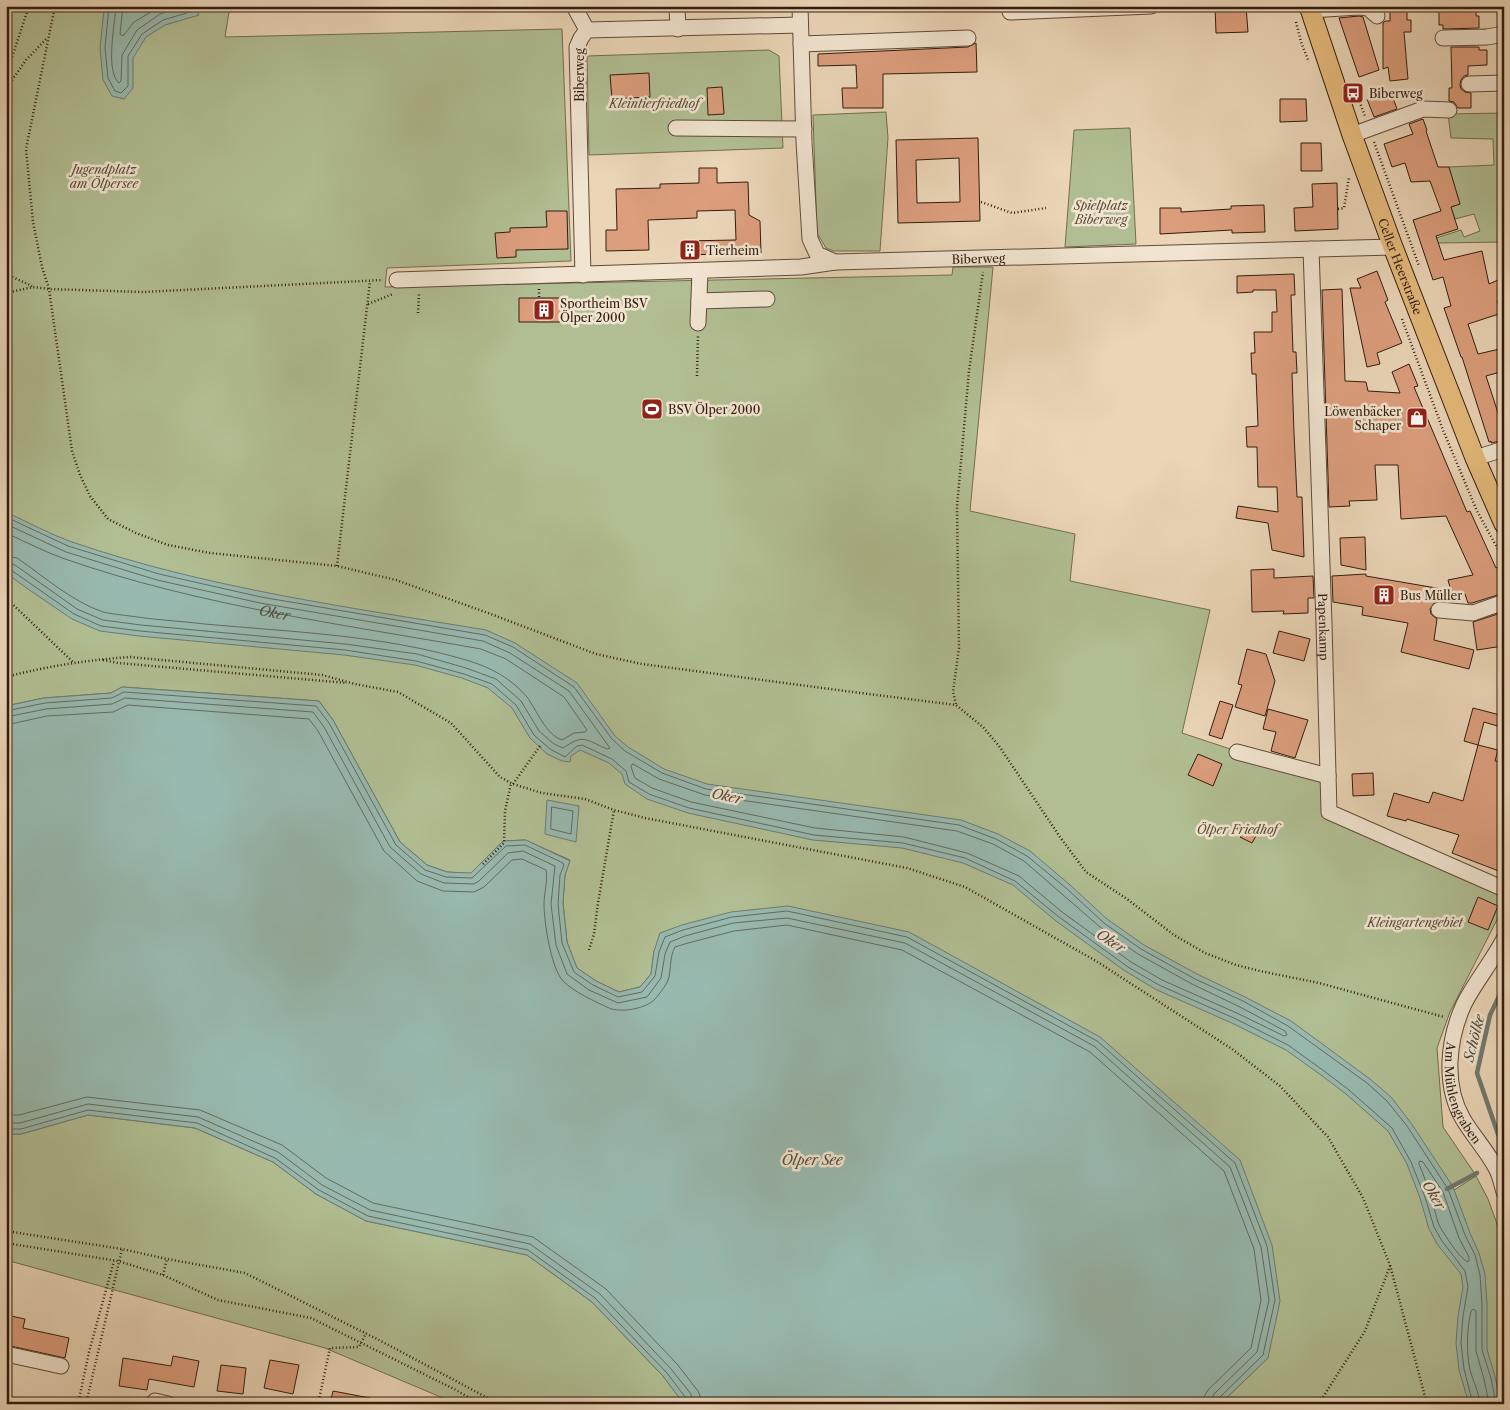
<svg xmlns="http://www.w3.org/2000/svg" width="1510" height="1410" viewBox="0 0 1510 1410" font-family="'Libre Caslon Text',serif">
  <rect width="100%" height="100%" fill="#ead5b7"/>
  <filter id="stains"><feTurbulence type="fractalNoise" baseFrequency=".004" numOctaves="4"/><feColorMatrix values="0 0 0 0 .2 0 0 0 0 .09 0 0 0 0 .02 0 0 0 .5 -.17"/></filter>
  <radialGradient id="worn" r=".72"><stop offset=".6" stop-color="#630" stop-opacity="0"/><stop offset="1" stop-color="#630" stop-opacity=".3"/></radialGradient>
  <!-- green -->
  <path fill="#b1be93" stroke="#726d50" d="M 6,6 L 230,6 L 225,37 L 562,29 L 571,261 L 387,268 L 385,287 L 952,275 L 953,267 L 993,267 L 970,511 L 1075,534 L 1070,581 L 1210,610 L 1182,733 L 1327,781 L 1328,813 L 1504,890 L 1504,906 L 1450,1012 L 1437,1048 L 1443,1127 L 1475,1174 L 1453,1187 L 1454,1190 L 1476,1176 L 1488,1199 L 1504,1243 L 1504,1404 L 1220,1404 L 1268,1358 L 654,951 L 651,974 L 640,987 L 619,992 L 596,981 L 577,968 L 567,942 L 563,903 L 565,875 L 570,860 L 525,840 L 503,841 L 471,874 L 447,872 L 427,865 L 400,842 L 333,720 L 319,701 L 122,687 L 111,693 L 44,698 L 6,706 Z
    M 769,50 L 779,56 L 783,148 L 589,155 L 587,56 Z
    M 886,112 L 888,138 L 880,251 L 834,251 L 826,248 L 817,233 L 813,115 Z
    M 1504,113 L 1504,242 L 1438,243 L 1436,238 L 1461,230 L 1464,237 L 1480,231 L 1474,214 L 1455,219 L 1451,207 L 1460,204 L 1449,167 L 1494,165 L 1493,139 L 1451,138 L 1448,114 Z
    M 1130,128 L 1136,244 L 1065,247 L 1074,130 Z
    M 88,1115 L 195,1128 L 273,1162 L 316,1194 L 366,1221 L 527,1255 L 592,1302 L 663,1376 L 681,1400 L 681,1404 L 457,1404 L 325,1348 L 6,1260 L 6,1134 L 21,1134 Z"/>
  <!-- water -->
  <path fill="#98b9af" stroke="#6f7a6f" d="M 105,6 L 195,6 L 199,15 L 165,25 L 146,37 L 133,58 L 133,88 L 124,99 L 112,96 L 103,80 L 100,48 L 104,9 Z
    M 6,512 C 28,522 49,534 72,542 C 206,588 347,607 486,630 L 515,643 L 577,683 L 615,736 L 628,747 L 664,769 L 707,784 L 961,820 L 998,834 L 1030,851 L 1069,884 L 1107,919 L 1144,945 L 1197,974 L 1245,997 L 1291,1021 L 1370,1079 L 1391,1097 L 1411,1123 L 1453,1187 L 1470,1233 L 1479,1253 L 1485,1274 L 1487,1304 L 1487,1349 L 1495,1377 L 1501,1404 L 1469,1404 L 1459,1370 L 1456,1343 L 1458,1316 L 1463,1287 L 1461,1274 L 1437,1244 L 1429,1229 L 1420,1198 L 1407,1164 L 1388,1131 L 1346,1094 L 1321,1075 L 1286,1050 L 1234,1024 L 1157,990 L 1125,971 L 1056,921 L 1013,885 L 963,863 L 902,848 L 813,840 L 688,813 L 647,799 L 625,784 L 622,774 L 609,763 L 580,750 L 571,756 L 570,762 L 562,761 L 547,754 L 530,738 L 512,708 L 488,688 L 462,678 L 415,665 L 344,655 L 139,636 L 100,631 L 72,619 L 28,589 L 6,573 Z
    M 122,687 L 319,701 L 333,720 L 400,842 L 427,865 L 447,872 L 471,873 L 503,841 L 526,840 L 570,861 L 565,875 L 563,903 L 567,942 L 577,968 L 596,981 L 619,992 L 640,987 L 651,974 L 654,951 L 660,933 L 682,925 L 731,912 L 788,906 L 909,932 L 1100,1037 L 1240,1160 L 1272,1245 L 1280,1301 L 1268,1358 L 1220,1404 L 681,1404 L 681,1400 L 663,1376 L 592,1302 L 527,1255 L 366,1221 L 316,1194 L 273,1162 L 195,1128 L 88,1115 L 21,1134 L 6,1134 L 6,706 L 44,698 L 111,693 Z
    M 547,800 L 579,806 L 576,842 L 545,834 Z"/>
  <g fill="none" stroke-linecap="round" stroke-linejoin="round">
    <!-- shore -->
    <g stroke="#656a5e" stroke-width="1">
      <path d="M 109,6 L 105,48 L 108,78 L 115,91 L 121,93 L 128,86 L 128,56 L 142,34 L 163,20 L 190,12 L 191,6"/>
      <path d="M 116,6 C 115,24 105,71 119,83 L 121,81 L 122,55 L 137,30 L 160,14 L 185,6"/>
      <path d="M 123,6 L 120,34 L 123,36 L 134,22 L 161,6"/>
      <path d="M 6,517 L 68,546 L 159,574 L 261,597 L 485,635 L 513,647 L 574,687 L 612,739 L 625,751 L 662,773 L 706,789 L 959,825 L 996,839 L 1027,856 L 1066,888 L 1104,923 L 1141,949 L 1195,979 L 1243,1001 L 1288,1026 L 1367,1083 L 1387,1101 L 1407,1126 L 1448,1189 L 1465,1235 L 1475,1255 L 1480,1275 L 1482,1304 L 1482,1350 L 1491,1378 L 1496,1404"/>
      <path d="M 6,524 L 66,552 L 157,580 L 260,603 L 483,641 L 510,653 L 569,691 L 610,748 L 607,749 C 584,739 584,734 563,748 L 554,744 L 539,731 L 521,701 L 496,679 L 466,668 L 417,654 L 345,644 L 141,625 L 103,620 L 77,609 L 15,565 L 6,563"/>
      <path id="s1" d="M 6,533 C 26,542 45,552 65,559 C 200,606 341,624 481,649 L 506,659 L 564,697 L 587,730 L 585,732 L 574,733 L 562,740 C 546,735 536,709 527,697 C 511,678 490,667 466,660 C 382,635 292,632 205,624 C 180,621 155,620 130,616 C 121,615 112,614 103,612 C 71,601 45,577 17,558 L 6,556"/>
      <path d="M 6,569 L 11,570 L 74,614 L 101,626 L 140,631 L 345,650 L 416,661 L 464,674 L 492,684 L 516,705 L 534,735 L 550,749 L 565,757 L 577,746 L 582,745 L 612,759 L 626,771 L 629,782 L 649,794 L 689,808 L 814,835 L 903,843 L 965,858 L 1015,881 L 1059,917 L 1128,967 L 1159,985 L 1236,1019 L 1288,1045 L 1324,1071 L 1349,1090 L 1392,1128 L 1411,1162 L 1425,1197 L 1434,1227 L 1442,1241 L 1465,1271 L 1468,1287 L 1463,1316 L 1461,1343 L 1464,1369 L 1473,1404"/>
      <path d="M 6,711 L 45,703 L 112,698 L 124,692 L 316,706 L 329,723 L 396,845 L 425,870 L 446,877 L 472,878 L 506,846 L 525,845 L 563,863 L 564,865 L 560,875 L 558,904 L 562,943 L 574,972 L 593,985 L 618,997 L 642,992 L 655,976 L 659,952 L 665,937 L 683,930 L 732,917 L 787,911 L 907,937 L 1097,1041 L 1235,1163 L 1267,1246 L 1275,1300 L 1263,1355 L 1219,1398 L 1217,1404"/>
      <path d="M 6,717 L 46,709 L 112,704 L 125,698 L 313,712 L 324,727 L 390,847 L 421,874 L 444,883 L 474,884 L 479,881 L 508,853 L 523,851 L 555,866 L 551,904 L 556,945 L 567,974 L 589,990 L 618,1003 L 647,997 L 661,978 L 665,954 L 670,942 L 685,936 L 733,923 L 787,918 L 905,943 L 1094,1046 L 1230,1167 L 1261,1247 L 1269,1300 L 1257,1352 L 1214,1394 L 1212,1398 L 1211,1404"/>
      <path d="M 6,725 L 47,716 L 113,712 L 128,705 L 309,719 L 318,731 L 384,851 L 417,881 L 443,891 L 474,892 L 484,887 L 512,860 L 522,859 L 546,870 C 548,881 544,893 544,904 C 544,922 551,968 563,981 C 574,992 594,1001 609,1008 C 620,1013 646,1009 655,999 C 660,993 667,985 669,977 C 671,967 670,956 675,947 L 688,943 L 734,931 L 787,925 L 902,950 L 1090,1052 L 1224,1171 L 1254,1249 L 1261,1300 L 1251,1348 L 1208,1390 L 1204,1397 L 1203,1404"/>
      <path d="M 633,764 L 659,779 L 705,795 L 957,831 L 993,844 L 1024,861 L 1100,927 L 1138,954 L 1192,984 L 1240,1007 L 1285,1031 L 1287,1035 L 1284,1036 L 1239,1014 L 1162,980 L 1131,962 L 1062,912 L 1019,876 L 967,853 L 904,837 L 815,828 L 691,802 L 652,788 L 635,778 L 631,767 Z"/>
      <path d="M 552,807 L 573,811 L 571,834 L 551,829 Z"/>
      <path d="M 6,1115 L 19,1115 L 87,1097 L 200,1110 L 282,1145 L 326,1178 L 373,1203 L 533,1237 L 606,1289 L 677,1364 L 698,1391 L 700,1396 L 700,1404"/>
      <path d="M 6,1123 L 20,1123 L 88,1104 L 198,1117 L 278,1152 L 322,1185 L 370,1210 L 530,1244 L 600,1294 L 671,1369 L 691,1394 L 692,1404"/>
      <path d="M 6,1129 L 21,1129 L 88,1110 L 197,1123 L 275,1158 L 319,1190 L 368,1216 L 528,1250 L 595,1298 L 667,1373 L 685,1397 L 686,1404"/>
      <path d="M 1420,1161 L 1423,1162 L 1443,1192 L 1459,1238 L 1469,1257 L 1469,1260 L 1468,1262 C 1459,1258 1444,1234 1439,1225 C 1435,1215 1434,1204 1430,1194 C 1427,1184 1423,1174 1419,1164 Z"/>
      <path d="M 1480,1404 C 1479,1392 1473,1381 1470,1370 C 1466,1351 1467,1329 1471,1311 L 1473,1309 L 1476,1311 L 1476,1351 L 1484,1379 L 1489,1404"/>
    </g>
    <!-- stream -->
    <path stroke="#6f7a6f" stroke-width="4.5" d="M 1499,1155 L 1499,1137 L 1477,1073 L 1490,1015 L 1504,986
      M 1447,1189 L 1477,1173"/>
  </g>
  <!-- building -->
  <path fill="#dc9e7d" stroke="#321c0e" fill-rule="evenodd" d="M 1215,6 L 1246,6 L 1248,32 L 1216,33 Z
    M 1390,6 L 1407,6 L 1407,20 L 1411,20 L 1411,32 L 1404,32 L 1408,79 L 1390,81 L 1388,67 L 1383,69 L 1383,23 L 1385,21 L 1390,21 Z
    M 1476,9 L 1476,16 L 1479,16 L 1479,28 L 1443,29 L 1443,25 L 1439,25 L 1439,10 Z
    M 1359,16 L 1363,17 L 1379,70 L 1359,77 L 1339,18 Z
    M 976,43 L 977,72 L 883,74 L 883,108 L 843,108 L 842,88 L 857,88 L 856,65 L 818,66 L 818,54 L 968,47 Z
    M 1451,47 L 1479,47 L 1479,50 L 1487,50 L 1487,65 L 1468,66 L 1468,75 L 1464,76 L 1461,80 L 1460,85 L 1461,89 L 1465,92 L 1471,93 L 1471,108 L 1458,108 L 1454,102 L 1449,101 L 1449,88 L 1452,88 Z
    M 649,73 L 650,97 L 612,99 L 610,75 Z
    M 722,87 L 724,114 L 708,115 L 707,88 Z
    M 1390,90 L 1397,109 L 1374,117 L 1367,99 Z
    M 1280,99 L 1306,99 L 1307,121 L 1280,122 Z
    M 1423,119 L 1427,130 L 1426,131 L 1438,167 L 1449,167 L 1460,204 L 1451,207 L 1458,229 L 1436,236 L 1444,260 L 1482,251 L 1489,284 L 1498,280 L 1504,296 L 1504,299 L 1497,301 L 1502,313 L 1468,324 L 1478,354 L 1504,348 L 1504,371 L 1486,376 L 1499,416 L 1504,414 L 1504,440 L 1491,443 L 1491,441 L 1489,442 L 1462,357 L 1461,357 L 1444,308 L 1451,306 L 1443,277 L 1433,280 L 1413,220 L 1441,211 L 1430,181 L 1411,182 L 1405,163 L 1392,167 L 1384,144 L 1413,134 L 1409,124 Z
    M 978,138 L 980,221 L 898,223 L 896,140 ZM 959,158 L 960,202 L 917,203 L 916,160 Z
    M 1301,143 L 1321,143 L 1322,171 L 1301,171 Z
    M 699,168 L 717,168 L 717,183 L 748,182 L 749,215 L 760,221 L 761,253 L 683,255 L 683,241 L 736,240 L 735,210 L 697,211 L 697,218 L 648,220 L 649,250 L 606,251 L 606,230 L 617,230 L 616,189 L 660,188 L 660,184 L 699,183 Z
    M 1337,183 L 1338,229 L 1295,231 L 1294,208 L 1313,207 L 1312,184 Z
    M 1264,205 L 1265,232 L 1232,233 L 1232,230 L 1160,234 L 1160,208 L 1181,208 L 1181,212 L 1231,209 L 1231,206 Z
    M 546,211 L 567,211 L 568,249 L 516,250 L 516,257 L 497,258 L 495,233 L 510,232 L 510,228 L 547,227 Z
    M 1377,271 L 1388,300 L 1385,302 L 1402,343 L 1377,353 L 1380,364 L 1367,367 L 1350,288 L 1361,288 L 1357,279 Z
    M 1294,274 L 1295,295 L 1291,295 L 1293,352 L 1296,352 L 1297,373 L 1292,373 L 1294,433 L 1297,497 L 1302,497 L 1304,557 L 1272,550 L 1268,523 L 1236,518 L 1238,506 L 1278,512 L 1277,487 L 1258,487 L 1257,447 L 1247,447 L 1246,427 L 1258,426 L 1256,374 L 1252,374 L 1251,353 L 1255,353 L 1254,332 L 1272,332 L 1272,312 L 1277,312 L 1276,290 L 1253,290 L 1253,292 L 1237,293 L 1237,276 Z
    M 1342,289 L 1345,381 L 1366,382 L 1368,391 L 1400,393 L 1392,372 L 1409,364 L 1418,386 L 1414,387 L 1467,512 L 1470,511 L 1496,568 L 1500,566 L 1504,575 L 1504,593 L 1472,603 L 1468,603 L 1465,594 L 1451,591 L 1448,580 L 1473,575 L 1446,516 L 1401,519 L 1398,465 L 1375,465 L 1377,500 L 1349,501 L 1350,506 L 1329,507 L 1322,290 Z
    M 519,298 L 568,298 L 568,322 L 519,322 Z
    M 1504,459 L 1504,473 L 1502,473 L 1498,461 Z
    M 1365,537 L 1366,570 L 1341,565 L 1340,538 Z
    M 1274,569 L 1274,578 L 1313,576 L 1314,598 L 1308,598 L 1308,613 L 1283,614 L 1284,611 L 1252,612 L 1251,570 Z
    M 1366,574 L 1366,576 L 1442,589 L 1440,601 L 1435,602 L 1430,609 L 1431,614 L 1437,619 L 1434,640 L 1474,650 L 1469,669 L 1401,652 L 1408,623 L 1362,615 L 1363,607 L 1333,602 L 1332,576 Z
    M 1504,612 L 1504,636 L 1501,636 L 1503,646 L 1477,650 L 1473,622 Z
    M 1279,631 L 1310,639 L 1304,661 L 1273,653 Z
    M 1247,649 L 1266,654 L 1275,681 L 1265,716 L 1235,707 L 1242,685 L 1238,684 Z
    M 1220,701 L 1233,705 L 1222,739 L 1209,735 Z
    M 1473,708 L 1504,716 L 1504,728 L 1484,722 L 1478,745 L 1464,741 Z
    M 1268,709 L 1308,720 L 1295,758 L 1271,751 L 1276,732 L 1263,729 Z
    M 1478,745 L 1498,750 L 1495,761 L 1504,762 L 1504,873 L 1452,853 L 1459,835 L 1407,819 L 1406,821 L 1387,816 L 1394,793 L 1429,803 L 1433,792 L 1463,801 Z
    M 1198,754 L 1222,764 L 1213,786 L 1188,775 Z
    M 1373,773 L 1374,795 L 1353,796 L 1352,774 Z
    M 1245,827 L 1257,834 L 1252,843 L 1240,837 Z
    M 1478,897 L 1498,906 L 1488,930 L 1468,922 Z
    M 6,1315 L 25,1319 L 23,1328 L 69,1338 L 65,1358 L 6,1345 Z
    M 173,1356 L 199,1361 L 194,1387 L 149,1379 L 147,1390 L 119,1386 L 123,1358 L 171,1366 Z
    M 270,1360 L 299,1365 L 293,1394 L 264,1388 Z
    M 221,1365 L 246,1368 L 243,1394 L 217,1391 Z
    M 333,1391 L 370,1398 L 369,1404 L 330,1404 Z"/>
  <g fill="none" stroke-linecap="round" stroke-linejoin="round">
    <!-- minor casing -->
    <g stroke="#604a38" stroke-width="17">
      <g id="minor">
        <path d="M 576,6 L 576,10 L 587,30"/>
        <path d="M 677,6 L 678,29"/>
        <path d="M 800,6 L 804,142 L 810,239 L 817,254 L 835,262"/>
        <path d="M 1310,10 L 1359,7 L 1368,8 L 1377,16"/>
        <path d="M 1010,12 L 1151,6"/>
        <path d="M 1443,38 L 1487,37 L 1504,34"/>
        <path d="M 801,44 L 968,38"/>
        <path d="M 1469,84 L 1504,83"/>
        <path d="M 676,128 L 804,129"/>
        <path d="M 1352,135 L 1423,109 L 1449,110"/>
        <path id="s2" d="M 1311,249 L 1324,623 L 1329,812 L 1504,889"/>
        <path d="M 583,275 L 577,47 L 581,38 L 587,30 L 800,25"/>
        <path id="s3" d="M 397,280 L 801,267 L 835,262 L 1393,247"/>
        <path d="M 699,301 L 767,299"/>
        <path d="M 698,323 L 700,271"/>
        <path d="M 1475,458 L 1504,449"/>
        <path d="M 1439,610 L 1473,613 L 1504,602"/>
        <path d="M 1237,752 L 1328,776"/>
        <path id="s4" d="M 1504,939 C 1492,962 1475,982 1464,1004 C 1448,1039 1443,1085 1463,1119 C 1473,1136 1488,1152 1497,1170 C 1500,1176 1502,1185 1504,1192"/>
        <path d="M 6,1354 L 61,1366"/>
        <path d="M 155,1401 L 168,1404"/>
      </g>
    </g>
    <!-- major casing -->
    <g stroke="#321c0e" stroke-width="21">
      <g id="major">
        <path id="s5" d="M 1309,6 L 1352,135 L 1393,247 L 1475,458 L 1504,524"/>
      </g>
    </g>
    <!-- path -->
    <path stroke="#321c0e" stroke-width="2.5" stroke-dasharray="1 2.5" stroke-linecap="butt" d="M 55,6 L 26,149 L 33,222 L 42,267 L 49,289 L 72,451 L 80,475 L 90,496 L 108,519 L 136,533 L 168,545 L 210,553 L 337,566 L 396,580 L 488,613 L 596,654 L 642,664 L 845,691 L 956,705 L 983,727 L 999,746 L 1060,837 L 1086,872 L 1127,899 L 1174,935 L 1205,953 L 1236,965 L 1260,971 L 1319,983 L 1444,1017
      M 1296,22 L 1301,42 L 1309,62
      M 8,86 L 26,60 L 47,38
      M 7,88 L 12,57 L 29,6
      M 1357,95 L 1365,116
      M 1374,142 L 1419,266
      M 981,202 L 1012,213 L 1046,208
      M 1338,209 L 1344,208 L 1349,177
      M 6,274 L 32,286
      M 539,289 L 539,298
      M 6,293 L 33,287 L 49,289 L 143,292 L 383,280
      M 368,304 L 393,294
      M 418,313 L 419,294
      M 1402,319 L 1443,430 L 1477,511 L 1504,560
      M 697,376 L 698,335
      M 337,566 L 370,281
      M 6,598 L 74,663
      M 103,660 L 118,663 L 347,683
      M 6,677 C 47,666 88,660 130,657 L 322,675 L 355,684 L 398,692 L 451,723 L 500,777 L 513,784 L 542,793 L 585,799 L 614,810 L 645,818 L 907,868 L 965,887 L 1096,961 L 1232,1049 L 1280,1086 L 1328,1137 L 1363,1198 L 1390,1265 L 1427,1404
      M 956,704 L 953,692 L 959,648 L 957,507 L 969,371 L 983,272
      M 513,784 L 540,746
      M 483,864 L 504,843 L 505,811 L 511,783
      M 1499,926 L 1504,916
      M 589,950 L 594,934 L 598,903 L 614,810
      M 1500,1205 L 1504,1217
      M 6,1231 L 122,1249 L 167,1259 L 245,1273 L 379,1340 L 499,1404
      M 6,1243 L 118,1261 L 163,1275 L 218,1300 L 311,1318 L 456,1390 L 480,1404
      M 163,1275 L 167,1259
      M 78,1404 L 89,1352 L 114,1261
      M 86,1404 L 122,1249
      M 318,1404 L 330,1348 L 359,1347 L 366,1333
      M 1311,1404 L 1323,1397 L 1365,1331 L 1390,1266"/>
    <!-- minor -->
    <use href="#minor" stroke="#f1e4d0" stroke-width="15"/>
    <!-- major -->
    <use href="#major" stroke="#e5ba7c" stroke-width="19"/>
  </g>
  <!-- icons -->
  <defs>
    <g id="bus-square" transform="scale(1.125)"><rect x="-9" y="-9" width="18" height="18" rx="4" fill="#8f2418" stroke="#f1e4d0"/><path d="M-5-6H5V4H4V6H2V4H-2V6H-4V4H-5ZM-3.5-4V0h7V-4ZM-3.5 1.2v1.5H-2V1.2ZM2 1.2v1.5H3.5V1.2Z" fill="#fff"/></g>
    <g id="building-square" transform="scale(1.125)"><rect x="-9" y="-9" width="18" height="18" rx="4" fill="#8f2418" stroke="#f1e4d0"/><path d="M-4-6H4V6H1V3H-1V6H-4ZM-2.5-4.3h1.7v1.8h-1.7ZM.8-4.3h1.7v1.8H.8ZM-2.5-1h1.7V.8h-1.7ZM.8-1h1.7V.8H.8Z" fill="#fff"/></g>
    <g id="stadium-square" transform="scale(1.125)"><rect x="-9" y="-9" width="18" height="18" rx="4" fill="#8f2418" stroke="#f1e4d0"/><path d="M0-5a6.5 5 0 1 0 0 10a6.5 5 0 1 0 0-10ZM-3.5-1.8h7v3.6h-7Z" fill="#fff"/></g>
    <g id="shop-square" transform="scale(1.125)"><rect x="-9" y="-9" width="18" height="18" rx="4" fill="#8f2418" stroke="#f1e4d0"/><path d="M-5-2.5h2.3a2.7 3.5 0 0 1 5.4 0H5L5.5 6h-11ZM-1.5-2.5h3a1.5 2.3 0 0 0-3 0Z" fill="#fff"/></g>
  </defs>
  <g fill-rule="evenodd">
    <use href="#bus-square" x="1353" y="93"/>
    <use href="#building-square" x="690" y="250"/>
    <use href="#building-square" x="544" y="310"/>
    <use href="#stadium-square" x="652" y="409"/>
    <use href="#shop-square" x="1417" y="418"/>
    <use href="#building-square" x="1384" y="595"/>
  </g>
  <g text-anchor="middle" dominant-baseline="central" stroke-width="5" stroke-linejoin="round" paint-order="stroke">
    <!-- street labels -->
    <g font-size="12" fill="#321c0e" stroke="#f1e4d0">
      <text transform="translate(579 75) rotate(-90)">Biberweg</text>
      <text stroke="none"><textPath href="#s3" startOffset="582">Biberweg</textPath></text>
      <text stroke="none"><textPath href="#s5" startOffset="276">Celler Heerstraße</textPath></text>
      <text stroke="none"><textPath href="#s2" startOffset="378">Papenkamp</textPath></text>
      <text stroke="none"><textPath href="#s4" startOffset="170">Am Mühlengraben</textPath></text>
    </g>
    <!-- poi labels -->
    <g font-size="12" fill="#321c0e" stroke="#f1e4d0" text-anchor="start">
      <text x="1369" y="93">Biberweg</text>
      <text x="706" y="250">Tierheim</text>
      <text x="560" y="303">Sportheim BSV<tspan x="560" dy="14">Ölper 2000</tspan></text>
      <text x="668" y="409">BSV Ölper 2000</text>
      <text x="1401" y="411" text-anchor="end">Löwenbäcker<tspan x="1401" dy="14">Schaper</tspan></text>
      <text x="1400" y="595">Bus Müller</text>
    </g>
    <!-- park labels -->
    <g font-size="12" font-style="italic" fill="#584d36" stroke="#f1e4d0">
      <text x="654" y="103">Kleintierfriedhof</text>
      <text x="104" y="169">Jugendplatz<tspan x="104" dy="14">am Ölpersee</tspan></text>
      <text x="1101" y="205">Spielplatz<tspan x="1101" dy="14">Biberweg</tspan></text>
      <text x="1237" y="829">Ölper Friedhof</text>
      <text x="1415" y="922">Kleingartengebiet</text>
    </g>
    <!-- water labels -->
    <g font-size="14" font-style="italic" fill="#514b3e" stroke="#f1e4d0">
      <text stroke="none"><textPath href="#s1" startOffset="281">Oker</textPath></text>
      <text transform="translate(727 796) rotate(12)">Oker</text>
      <text transform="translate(1111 941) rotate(33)">Oker</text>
      <text transform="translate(1474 1038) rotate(-76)">Schölke</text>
      <text x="812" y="1160">Ölper See</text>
      <text transform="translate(1434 1195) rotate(59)">Oker</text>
    </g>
  </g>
  <!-- margin -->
  <rect width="1510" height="1410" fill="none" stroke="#ead5b7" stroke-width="25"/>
  <rect x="8" y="8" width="1495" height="1395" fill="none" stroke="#321c0e" stroke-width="2.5"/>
  <rect x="12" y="12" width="1485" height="1385" fill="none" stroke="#321c0e"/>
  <rect width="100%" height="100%" filter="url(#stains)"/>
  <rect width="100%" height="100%" fill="url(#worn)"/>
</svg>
